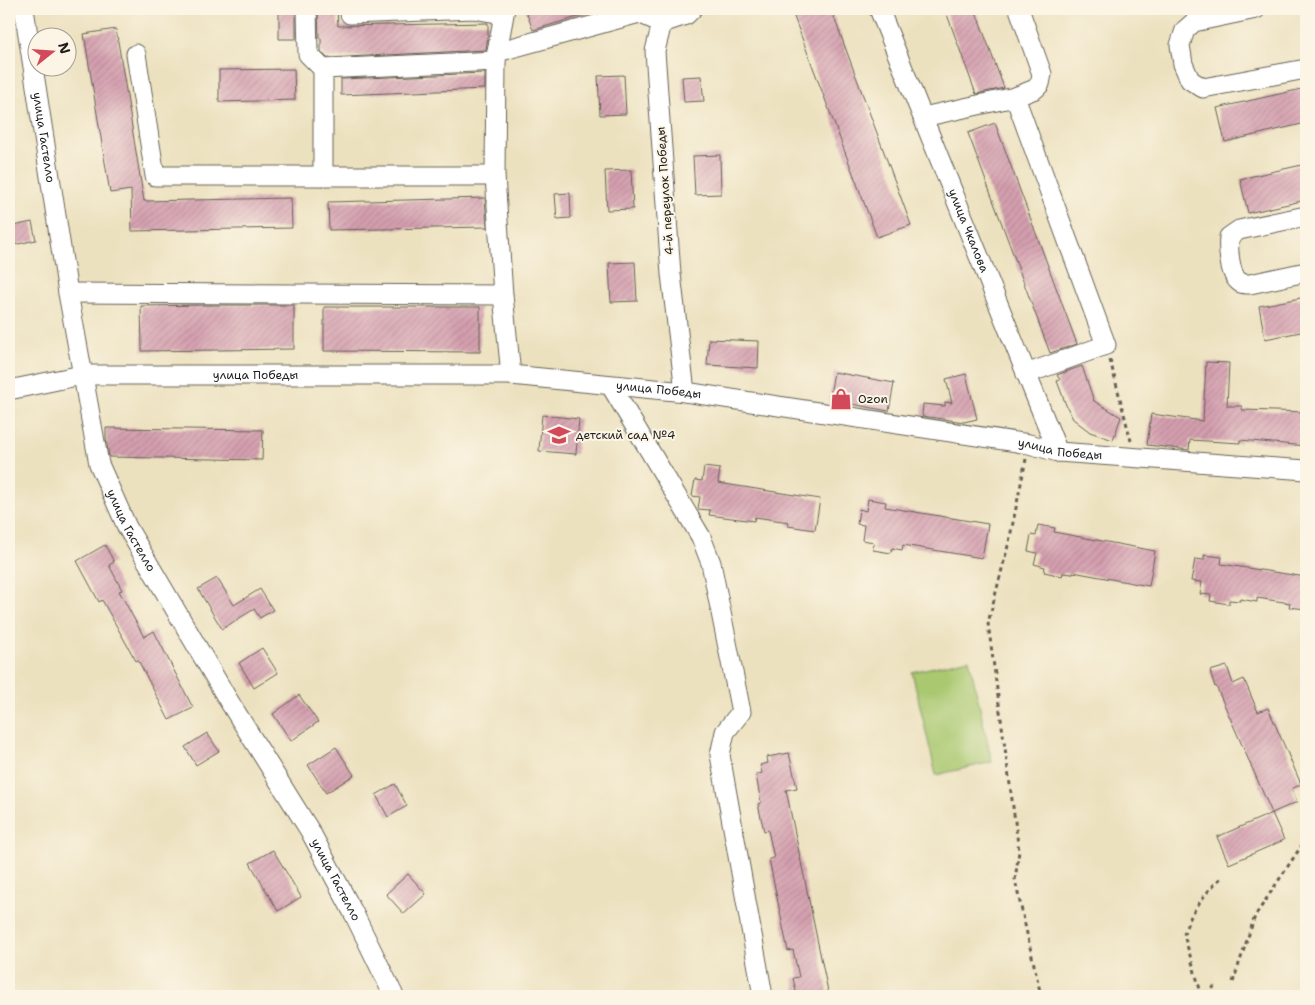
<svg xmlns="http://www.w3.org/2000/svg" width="1315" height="1005" viewBox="0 0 1315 1005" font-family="'Shantell Sans',sans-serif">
  <defs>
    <pattern id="building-hatch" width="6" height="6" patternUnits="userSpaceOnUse" patternTransform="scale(1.25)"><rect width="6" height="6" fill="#d49faf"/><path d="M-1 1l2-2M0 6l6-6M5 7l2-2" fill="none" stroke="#b58896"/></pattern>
  </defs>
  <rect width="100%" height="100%" fill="#fcf5e5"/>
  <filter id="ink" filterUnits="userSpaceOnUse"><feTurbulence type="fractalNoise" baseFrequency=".02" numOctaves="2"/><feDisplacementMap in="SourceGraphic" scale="10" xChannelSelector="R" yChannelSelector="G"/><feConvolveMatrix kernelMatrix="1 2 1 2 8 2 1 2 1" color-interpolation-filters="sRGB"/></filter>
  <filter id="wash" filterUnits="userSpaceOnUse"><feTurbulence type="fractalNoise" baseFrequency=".0096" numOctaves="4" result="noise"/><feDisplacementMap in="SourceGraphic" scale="20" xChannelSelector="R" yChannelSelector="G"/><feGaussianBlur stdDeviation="1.12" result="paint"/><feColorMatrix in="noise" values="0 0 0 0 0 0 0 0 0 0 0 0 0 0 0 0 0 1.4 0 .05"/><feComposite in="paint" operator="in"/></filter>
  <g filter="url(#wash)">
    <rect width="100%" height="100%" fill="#ece1bf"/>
    <!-- pitch -->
    <path fill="#a9c86f" stroke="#627246" d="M 969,659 L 992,762 L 936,775 L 912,672 Z"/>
    <g id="blocks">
      <!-- building -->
      <path fill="url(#building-hatch)" d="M 279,9 L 296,9 L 296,39 L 279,39 Z
        M 318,9 L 337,9 L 338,26 L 488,23 L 488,36 L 486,50 L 327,58 L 321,51 L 321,38 L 319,38 Z
        M 525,9 L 601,9 L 602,10 L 533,30 Z
        M 791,9 L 831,9 L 911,225 L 877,237 Z
        M 945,9 L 975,9 L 1004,88 L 976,94 Z
        M 116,29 L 144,201 L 291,198 L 292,228 L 132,231 L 131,190 L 110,193 L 84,34 Z
        M 294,69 L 295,100 L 219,102 L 219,70 Z
        M 485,73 L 485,89 L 341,95 L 341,79 Z
        M 624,75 L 626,114 L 600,115 L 598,76 Z
        M 701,76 L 704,101 L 684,102 L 682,77 Z
        M 1306,88 L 1306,123 L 1225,142 L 1217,108 Z
        M 995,123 L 1077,344 L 1050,353 L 968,133 Z
        M 720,155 L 721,194 L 695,195 L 693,156 Z
        M 1306,164 L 1306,200 L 1248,213 L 1240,179 Z
        M 631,170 L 633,209 L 607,210 L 605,171 Z
        M 570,193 L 571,218 L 557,219 L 555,194 Z
        M 485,198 L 487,227 L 329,230 L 328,202 Z
        M 32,222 L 36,240 L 9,246 L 9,227 Z
        M 635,262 L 637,301 L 611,302 L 609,263 Z
        M 1306,297 L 1306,331 L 1265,339 L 1259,306 Z
        M 206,305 L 294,305 L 294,349 L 142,351 L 141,306 Z
        M 324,307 L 480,307 L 480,352 L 324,351 Z
        M 709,339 L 759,341 L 758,368 L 707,365 Z
        M 1206,362 L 1229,363 L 1227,406 L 1242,406 L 1242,410 L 1306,412 L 1306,446 L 1240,440 L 1240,443 L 1190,440 L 1189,450 L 1147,445 L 1151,414 L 1203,421 Z
        M 1082,366 L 1094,401 L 1121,417 L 1113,440 L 1090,432 L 1073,419 L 1066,405 L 1057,381 L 1060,380 L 1057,375 Z
        M 834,372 L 894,383 L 889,411 L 829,400 Z
        M 966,374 L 977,419 L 964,422 L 922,416 L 923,404 L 945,406 L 945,402 L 952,403 L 946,379 Z
        M 542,415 L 579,419 L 576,454 L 539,451 Z
        M 106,428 L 263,430 L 262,460 L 109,457 L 106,438 Z
        M 704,467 L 720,469 L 718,483 L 820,499 L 815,530 L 788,526 L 789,522 L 755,517 L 754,521 L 709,515 L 710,510 L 698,509 L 700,497 L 692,496 L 695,480 L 702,481 Z
        M 868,499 L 886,502 L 885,507 L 988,524 L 982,558 L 903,545 L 902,550 L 892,548 L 891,553 L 873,550 L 874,542 L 862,540 L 864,525 L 857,524 L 859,509 L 866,511 Z
        M 1038,525 L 1055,528 L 1054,532 L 1155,551 L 1149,586 L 1073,572 L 1072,574 L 1063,573 L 1062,576 L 1044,572 L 1045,567 L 1034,564 L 1037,553 L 1028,551 L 1031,535 L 1036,536 Z
        M 105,545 L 114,562 L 109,565 L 122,590 L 119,591 L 144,637 L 154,631 L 193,708 L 169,720 L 138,660 L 136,661 L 102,600 L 99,602 L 77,561 Z
        M 1204,555 L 1222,557 L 1221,564 L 1306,577 L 1306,609 L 1289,607 L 1290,603 L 1257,598 L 1257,602 L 1240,599 L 1240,601 L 1229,600 L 1229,604 L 1210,601 L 1211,595 L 1200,594 L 1202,582 L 1191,581 L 1195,559 L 1204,560 Z
        M 217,578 L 234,605 L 260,589 L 273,610 L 260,618 L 254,609 L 222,629 L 198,589 Z
        M 262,648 L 278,673 L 254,688 L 239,663 Z
        M 1227,666 L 1233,684 L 1244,679 L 1258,712 L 1268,708 L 1301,784 L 1292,789 L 1297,802 L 1272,813 L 1216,686 L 1215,687 L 1210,671 Z
        M 299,695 L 318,722 L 291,741 L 273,714 Z
        M 207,733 L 219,751 L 196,765 L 185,747 Z
        M 336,747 L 354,775 L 326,793 L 308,765 Z
        M 789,753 L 797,788 L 786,790 L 829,996 L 797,996 L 793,978 L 799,977 L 793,950 L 788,951 L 769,859 L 774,858 L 768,830 L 764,831 L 758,804 L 761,803 L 756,775 L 762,773 L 760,765 L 768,763 L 767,757 Z
        M 395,784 L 407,806 L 388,817 L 376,795 Z
        M 1272,813 L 1284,840 L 1229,864 L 1217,837 Z
        M 273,850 L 301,897 L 278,911 L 250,863 Z
        M 408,874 L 426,894 L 404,914 L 386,894 Z"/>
    </g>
  </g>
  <g filter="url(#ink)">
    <use href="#blocks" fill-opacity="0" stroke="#656155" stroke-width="1"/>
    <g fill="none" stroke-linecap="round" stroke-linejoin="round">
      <!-- minor casing -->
      <g stroke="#656155" stroke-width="21">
        <g id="minor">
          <path id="s1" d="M 24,9 L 68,293 L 99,464 L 127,527 L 227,698 L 310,831 L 354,914 L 394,996"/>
          <path d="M 307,9 L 308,54 L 323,69"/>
          <path id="s2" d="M 879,9 L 1058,452"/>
          <path d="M 1256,9 L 1194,22 L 1185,30 L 1180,45 L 1183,64 L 1190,80 L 1203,88 L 1306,69"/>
          <path d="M 350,14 L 473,9 L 503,14"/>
          <path d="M 497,52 L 505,9"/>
          <path d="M 136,54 L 155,176 L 323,176"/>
          <path d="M 1015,97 L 1106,345 L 1026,374"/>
          <path d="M 923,117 L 1015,97 L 1035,89 L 1040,84 L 1042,74 L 1019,9"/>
          <path d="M 495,176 L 323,176 L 323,69 L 496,61"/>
          <path d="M 1306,216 L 1239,230 L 1229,237 C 1228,248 1229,277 1241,283 C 1244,284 1247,284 1250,284 L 1306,272"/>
          <path d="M 68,293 L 503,295"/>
          <path d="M 511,375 L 503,295 L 495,176 L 496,61 L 497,52 L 639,13 L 662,23"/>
          <path d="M 611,386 L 701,537 L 711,563 L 741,712 L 725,732 L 720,755 L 763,996"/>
          <path id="s3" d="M 9,390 L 82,375 L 511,375 L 685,392 L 1029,444 L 1058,452 L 1306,470"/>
          <path d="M 685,392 L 671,274 L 655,51 L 662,23 L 686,15 L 692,9"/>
        </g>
      </g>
      <!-- path -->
      <path stroke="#656155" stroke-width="3" stroke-dasharray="4 4" stroke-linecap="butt" d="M 1110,360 L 1131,441
        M 1026,459 L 1009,542 L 988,623 L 1019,851 L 1015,880 L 1041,996
        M 1233,982 L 1255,916 L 1306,839
        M 1202,996 L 1184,935 C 1187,917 1207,890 1221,878
        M 1209,996 L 1214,986"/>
      <!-- minor -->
      <use href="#minor" stroke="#fff" stroke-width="19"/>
    </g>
  </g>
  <!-- icons -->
  <defs>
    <g id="shop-bare" transform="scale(1.725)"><path d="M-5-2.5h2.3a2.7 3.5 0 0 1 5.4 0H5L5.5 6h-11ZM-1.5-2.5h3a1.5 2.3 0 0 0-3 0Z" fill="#d1495b" stroke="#fcf5e5" stroke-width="2.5" paint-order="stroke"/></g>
    <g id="school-bare" transform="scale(1.725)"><path d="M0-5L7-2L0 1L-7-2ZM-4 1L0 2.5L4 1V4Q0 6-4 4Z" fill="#d1495b" stroke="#fcf5e5" stroke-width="2.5" paint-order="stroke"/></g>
  </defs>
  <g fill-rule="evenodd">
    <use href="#shop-bare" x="841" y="399"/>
    <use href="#school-bare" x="559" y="435"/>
  </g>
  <g text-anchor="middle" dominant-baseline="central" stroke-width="4" stroke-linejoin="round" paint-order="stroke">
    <!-- street labels -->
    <g font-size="12" fill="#1c1c1c" stroke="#fcf5e5">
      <text stroke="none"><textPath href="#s1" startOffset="130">улица Гастелло</textPath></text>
      <text transform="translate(665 191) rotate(-94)">4-й переулок Победы</text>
      <text stroke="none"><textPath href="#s2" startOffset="239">улица Чкалова</textPath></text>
      <text stroke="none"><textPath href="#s3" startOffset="248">улица Победы</textPath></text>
      <text stroke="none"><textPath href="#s3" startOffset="652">улица Победы</textPath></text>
      <text stroke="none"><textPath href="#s3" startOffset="1058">улица Победы</textPath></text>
      <text stroke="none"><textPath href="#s1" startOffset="535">улица Гастелло</textPath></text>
      <text stroke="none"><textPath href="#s1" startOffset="940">улица Гастелло</textPath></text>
    </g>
    <!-- poi labels -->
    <g font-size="12" fill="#1c1c1c" stroke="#fcf5e5" text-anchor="start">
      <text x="858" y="399">Ozon</text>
      <text x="576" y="435">детский сад №4</text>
    </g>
  </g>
  <!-- margin -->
  <rect width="1315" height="1005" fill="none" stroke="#fcf5e5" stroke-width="30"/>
  <!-- north arrow -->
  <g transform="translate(52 52) rotate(73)"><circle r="24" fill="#fcf5e5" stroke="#a29e95"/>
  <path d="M0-4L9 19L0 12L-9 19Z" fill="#d1495b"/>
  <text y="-8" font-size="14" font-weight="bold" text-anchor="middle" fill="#1c1c1c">N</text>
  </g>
</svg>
